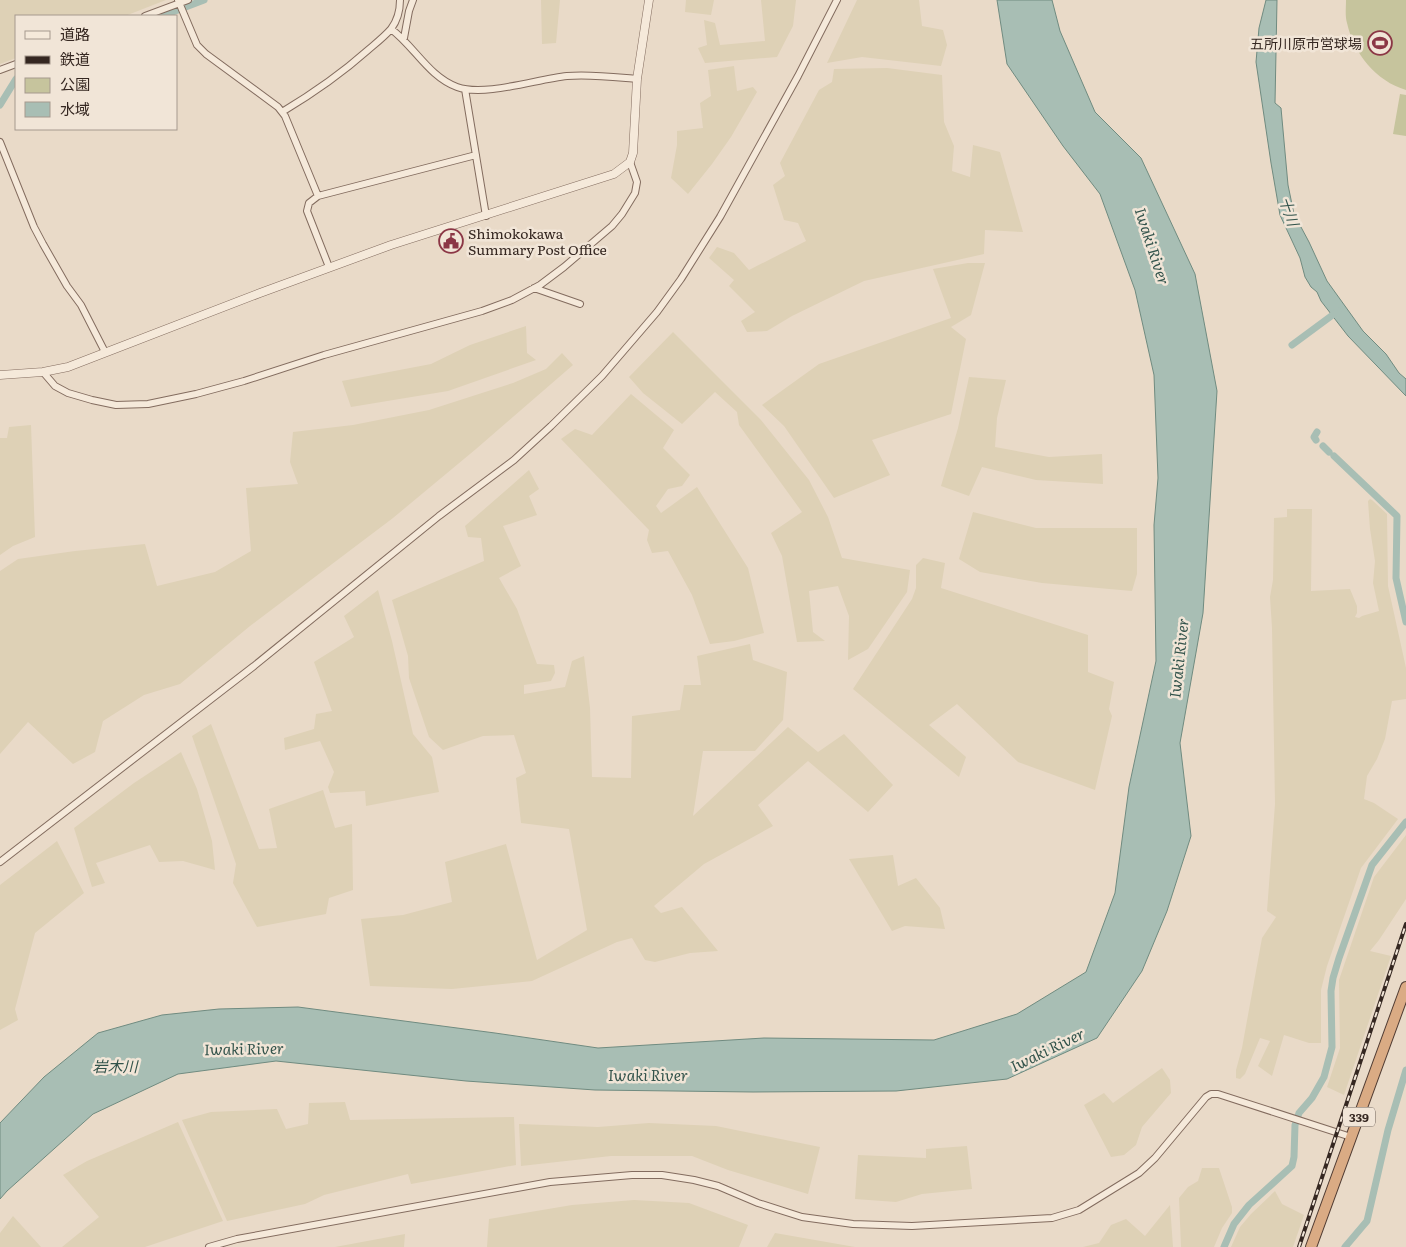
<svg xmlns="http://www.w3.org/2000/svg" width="1406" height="1247" viewBox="0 0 1406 1247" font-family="Literata,'Noto Sans JP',serif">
  <rect width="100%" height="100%" fill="#e9dac8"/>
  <!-- farmland -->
  <path fill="#ded1b6" d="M 0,0 L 166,0 L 125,16 L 16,16 L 16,58 L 0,64 Z
    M 541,0 L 560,0 L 556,43 L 542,44 Z
    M 686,0 L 714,0 L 711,15 L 685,12 Z
    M 761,0 L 796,0 L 793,26 L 777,57 L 705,63 L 698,48 L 707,45 L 704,20 L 715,23 L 720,45 L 765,41 Z
    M 857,0 L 919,0 L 922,26 L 943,30 L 947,45 L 941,66 L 862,57 L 827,63 Z
    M 734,66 L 737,91 L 753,87 L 757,92 L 731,137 L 712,164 L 688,194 L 671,178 L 677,145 L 677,131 L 703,128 L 700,103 L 711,96 L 708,70 Z
    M 887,68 L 942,75 L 944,122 L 954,146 L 952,171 L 970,177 L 973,145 L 1000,152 L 1023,232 L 985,230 L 984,254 L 864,281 L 792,316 L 767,331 L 747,332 L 741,321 L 755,312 L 729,286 L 734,280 L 709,258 L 717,247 L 734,253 L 749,270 L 806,241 L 798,223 L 784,220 L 773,185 L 785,176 L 780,163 L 819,90 L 832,82 L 834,69 Z
    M 968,263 L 985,263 L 971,315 L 951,327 L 966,339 L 951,414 L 872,440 L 890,475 L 834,498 L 784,426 L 762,405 L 819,364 L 951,318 L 933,269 Z
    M 526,326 L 527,353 L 536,360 L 448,391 L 351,407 L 342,381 L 431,364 L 470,345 Z
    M 673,332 L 761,420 L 809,480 L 828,517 L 842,558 L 910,570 L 907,592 L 868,649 L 848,660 L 849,616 L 838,586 L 809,591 L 813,632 L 825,641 L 797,642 L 782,556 L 771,533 L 802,512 L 739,425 L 737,412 L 715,392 L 682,424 L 643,393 L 629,377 Z
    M 562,353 L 573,365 L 476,449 L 393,518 L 250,626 L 180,684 L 144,695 L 103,721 L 95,752 L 73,764 L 28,722 L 0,754 L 0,571 L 18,559 L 75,551 L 145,544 L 157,586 L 215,572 L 251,551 L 246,488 L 298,484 L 290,462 L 293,432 L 353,425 L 429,410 L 513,383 L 546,369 Z
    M 969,377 L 1006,380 L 997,418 L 995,447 L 1049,457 L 1102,454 L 1103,484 L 1036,480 L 982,467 L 969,496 L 941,486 L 958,428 Z
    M 631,394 L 674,430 L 663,448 L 690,475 L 682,486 L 668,489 L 656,506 L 661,513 L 697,487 L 748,568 L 764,633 L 734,641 L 710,644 L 692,595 L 668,551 L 652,553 L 647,540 L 649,530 L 561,439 L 575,429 L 592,435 Z
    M 31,425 L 35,537 L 13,546 L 0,555 L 0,438 L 7,438 L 9,427 Z
    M 529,470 L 539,489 L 529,496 L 537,515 L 503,526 L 521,566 L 499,578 L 517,609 L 537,664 L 554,665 L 555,673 L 551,681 L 524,685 L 524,694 L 565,687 L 572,661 L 584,656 L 590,708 L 592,777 L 631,778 L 632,716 L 680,710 L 684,685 L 701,685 L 697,656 L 750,644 L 753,660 L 787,672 L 783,720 L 755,751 L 703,751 L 693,816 L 788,727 L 818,752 L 844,734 L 893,785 L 868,812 L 808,761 L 758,805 L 773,826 L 704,864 L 654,906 L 661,913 L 682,907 L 718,951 L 690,953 L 655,962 L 645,960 L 632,938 L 617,942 L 532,981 L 452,989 L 370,986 L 361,919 L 403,915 L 452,902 L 445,862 L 506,844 L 537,960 L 587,930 L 569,829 L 521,823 L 516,778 L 526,773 L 514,735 L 483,736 L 443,750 L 429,737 L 409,678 L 408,656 L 392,600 L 484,561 L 481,538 L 468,537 L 465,526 Z
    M 1370,499 L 1372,500 L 1387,514 L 1388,586 L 1406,668 L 1406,699 L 1392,701 L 1385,739 L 1377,759 L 1367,776 L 1364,799 L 1374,803 L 1398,819 L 1361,868 L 1327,966 L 1321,990 L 1321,1043 L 1309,1043 L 1284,1035 L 1272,1076 L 1258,1066 L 1270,1041 L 1260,1038 L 1245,1074 L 1240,1079 L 1236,1078 L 1236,1070 L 1242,1048 L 1262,938 L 1276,917 L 1267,911 L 1275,804 L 1272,628 L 1270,597 L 1273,580 L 1274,518 L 1287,517 L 1287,509 L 1312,509 L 1311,591 L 1350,589 L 1357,606 L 1357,613 L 1355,617 L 1359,618 L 1362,616 L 1379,611 L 1373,583 L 1375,561 L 1370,529 L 1368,501 Z
    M 973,512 L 1036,528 L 1137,528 L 1137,574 L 1132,591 L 1042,583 L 980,572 L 959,559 Z
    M 923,558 L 945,563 L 941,588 L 1088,635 L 1088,672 L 1114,682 L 1109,709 L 1112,716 L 1095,790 L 1018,762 L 957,704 L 929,725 L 966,757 L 959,777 L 853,689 L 912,599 L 916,588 L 916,565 Z
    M 378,590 L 392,641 L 413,734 L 432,757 L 439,792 L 366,806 L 365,791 L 330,793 L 328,787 L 334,772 L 320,741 L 285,750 L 284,738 L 314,729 L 316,714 L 332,711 L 314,662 L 354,637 L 344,616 Z
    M 211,724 L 259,849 L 277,848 L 269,809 L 323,790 L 335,828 L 352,824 L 353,890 L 329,898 L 326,914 L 257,927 L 233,883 L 236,864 L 192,736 Z
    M 181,752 L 197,789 L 212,841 L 215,870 L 183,861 L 159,862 L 150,845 L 96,863 L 105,883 L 92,887 L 74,828 L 134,783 Z
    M 1406,835 L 1406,899 L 1379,940 L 1370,951 L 1391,956 L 1344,1095 L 1327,1087 L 1340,1048 L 1339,980 L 1374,877 Z
    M 57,841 L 84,893 L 35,933 L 15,1009 L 18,1020 L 0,1030 L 0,885 Z
    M 893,855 L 898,886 L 916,878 L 940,908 L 945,929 L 905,926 L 892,931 L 849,859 Z
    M 1162,1068 L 1170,1080 L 1171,1093 L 1142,1127 L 1136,1145 L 1124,1155 L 1111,1157 L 1084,1105 L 1104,1093 L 1113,1103 Z
    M 345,1102 L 350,1120 L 514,1117 L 516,1165 L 411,1184 L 408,1174 L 324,1195 L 305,1204 L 227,1221 L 182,1120 L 211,1112 L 277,1109 L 286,1129 L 308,1124 L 309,1103 Z
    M 178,1122 L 223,1221 L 145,1247 L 62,1247 L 99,1217 L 63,1175 L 87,1161 Z
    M 649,1123 L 716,1126 L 820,1147 L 808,1194 L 728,1170 L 692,1156 L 611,1156 L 521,1166 L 519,1124 L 598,1127 Z
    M 967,1146 L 972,1189 L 922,1194 L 896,1202 L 855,1199 L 858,1155 L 926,1158 L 926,1149 Z
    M 1202,1168 L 1219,1168 L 1232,1207 L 1232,1213 L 1222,1228 L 1214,1247 L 1181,1247 L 1179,1198 L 1188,1187 L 1198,1181 Z
    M 1275,1191 L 1282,1204 L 1304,1215 L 1293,1247 L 1231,1247 L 1240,1227 L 1251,1214 Z
    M 634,1200 L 689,1203 L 748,1225 L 739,1247 L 487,1247 L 489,1219 L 572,1205 Z
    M 1170,1205 L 1173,1247 L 1083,1247 L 1099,1243 L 1111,1225 L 1126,1219 L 1145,1236 Z
    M 13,1216 L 41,1247 L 0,1247 L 0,1233 Z
    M 775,1233 L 855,1247 L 869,1247 L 767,1247 Z
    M 405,1234 L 404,1247 L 335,1247 Z"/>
  <!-- green -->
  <path fill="#c6c49d" d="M 1346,0 L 1406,0 L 1406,90 C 1376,81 1354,54 1347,23 C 1345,16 1346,8 1346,0 Z
    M 1400,94 L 1406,95 L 1406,136 L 1393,134 Z"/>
  <!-- water -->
  <path fill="#a8beb4" stroke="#708b80" d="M 997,0 L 1052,0 L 1060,31 L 1095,112 L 1141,158 L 1195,274 L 1217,391 L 1203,613 L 1180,743 L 1191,836 L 1167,911 L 1142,971 L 1097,1038 L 1007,1079 L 896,1091 L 753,1092 L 595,1090 L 466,1081 L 276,1061 L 178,1074 L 93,1114 L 7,1191 L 0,1199 L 0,1123 L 44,1077 L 98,1033 L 162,1015 L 219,1009 L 298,1007 L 495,1033 L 598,1048 L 764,1038 L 934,1040 L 1017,1014 L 1086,972 L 1115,893 L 1129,787 L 1156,661 L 1154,525 L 1158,478 L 1154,375 L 1135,290 L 1100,194 L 1063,146 L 1007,64 Z
    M 1266,0 L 1277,0 L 1275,103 L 1281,108 L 1288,185 L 1294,214 L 1309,242 L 1327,281 L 1363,331 L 1386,354 L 1399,373 L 1406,379 L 1406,396 L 1348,336 L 1321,301 L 1317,292 L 1311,287 L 1305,277 L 1300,258 L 1280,215 L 1271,163 L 1256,62 L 1259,28 Z"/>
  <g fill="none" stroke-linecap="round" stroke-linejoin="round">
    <!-- canal -->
    <path stroke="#a8beb4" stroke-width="7" d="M 162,16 L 204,0
      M 0,105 L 16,79
      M 1292,345 L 1338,311
      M 1316,440 L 1314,437 L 1317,432
      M 1323,446 L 1329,452
      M 1334,456 L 1397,516 L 1396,578 L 1406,622
      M 1224,1247 L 1234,1224 L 1249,1205 L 1292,1166 L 1294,1157 L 1295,1125 L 1299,1113 L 1312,1098 L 1324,1077 L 1332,1047 L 1331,991 L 1333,978 L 1339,958 L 1372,865 L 1406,822
      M 1345,1247 L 1367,1221 L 1388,1130 L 1406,1070"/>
    <!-- minor casing -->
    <g stroke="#836c5f" stroke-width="8">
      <path id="minor" d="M 178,0 L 197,45 L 206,54 L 278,107 L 285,116 L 318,196 L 309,203 L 307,211 L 329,267
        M 145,16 L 188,0
        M 391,29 C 414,46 429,77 457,87 C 485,97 537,79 567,76 C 590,74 614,77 637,79
        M 404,38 L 409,11 L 413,0
        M 0,70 L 16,64
        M 465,89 L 486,216
        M 282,112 C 312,94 341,74 368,50 C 375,44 384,37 391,29 C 397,21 400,10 400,0
        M 0,142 L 34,227 L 43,244 L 67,286 L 81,305 L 105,352
        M 318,196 L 476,155
        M 534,288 L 580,304
        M 43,372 L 55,386 L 68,393 L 92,400 L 116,405 L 148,404 L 196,394 L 244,381 L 324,355 L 482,311 L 512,300 L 540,285 L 564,267 L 612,226 L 622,214 L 635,193 L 637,182 L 630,162
        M 0,862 L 254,666 L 439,516 L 514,460 L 551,426 L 602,376 L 657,312 L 681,279 L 720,217 L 798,76 L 837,0
        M 209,1247 L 237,1239 L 550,1182 L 632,1175 L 662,1175 L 694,1180 L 718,1186 L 758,1203 L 802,1217 L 853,1224 L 912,1226 L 1052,1218 L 1079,1210 L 1139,1173 L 1155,1158 L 1206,1097 L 1211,1094 L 1218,1094 L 1351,1137"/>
    </g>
    <!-- tertiary casing -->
    <g stroke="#836c5f" stroke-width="9">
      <path id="tertiary" d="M 0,375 L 43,372 L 68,367 L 260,293 L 391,245 L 614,174 L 630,162 L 633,153 L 637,79 L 649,0"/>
    </g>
    <!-- trunk casing -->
    <g stroke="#513c33" stroke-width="12">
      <path id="trunk" d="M 1311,1247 L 1406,987"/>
    </g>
    <!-- minor -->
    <use href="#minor" stroke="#f5e9da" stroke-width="6"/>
    <!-- tertiary -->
    <use href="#tertiary" stroke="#f5e9da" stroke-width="8"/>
    <!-- trunk -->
    <use href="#trunk" stroke="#daab84" stroke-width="10"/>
    <!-- rail casing -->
    <g stroke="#352721" stroke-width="4">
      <path id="rail" d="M 1299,1247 L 1406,924"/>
    </g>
    <!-- rail -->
    <use href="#rail" stroke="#f1e5d7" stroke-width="2" stroke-dasharray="5.5" stroke-linecap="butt"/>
  </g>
  <!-- icons -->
  <defs>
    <g id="stadium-ring" transform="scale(1.25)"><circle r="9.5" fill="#f1e5d7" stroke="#8b3645" stroke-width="1.5"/><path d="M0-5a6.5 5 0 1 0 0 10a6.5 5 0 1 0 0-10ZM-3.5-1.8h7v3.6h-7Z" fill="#8b3645"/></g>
    <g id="civic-ring" transform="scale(1.25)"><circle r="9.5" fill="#f1e5d7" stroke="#8b3645" stroke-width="1.5"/><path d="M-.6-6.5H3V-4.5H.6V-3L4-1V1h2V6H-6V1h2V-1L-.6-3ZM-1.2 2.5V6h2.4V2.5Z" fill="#8b3645"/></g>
  </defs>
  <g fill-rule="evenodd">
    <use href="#stadium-ring" x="1380" y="43"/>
    <use href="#civic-ring" x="451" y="241"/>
  </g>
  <g text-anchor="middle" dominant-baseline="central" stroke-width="5" stroke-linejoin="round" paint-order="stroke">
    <!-- shield labels -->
    <rect fill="#f1e5d7" stroke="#6d6058" stroke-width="1" x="1343" y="1107.5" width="32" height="19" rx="4"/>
    <g font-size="12" font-weight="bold" fill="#352721">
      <text x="1359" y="1117">339</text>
    </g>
    <!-- poi labels -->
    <g font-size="14" fill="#352721" stroke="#f1e5d7" text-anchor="end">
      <text x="1362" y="43">五所川原市営球場</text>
      <text x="468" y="233" text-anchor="start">Shimokokawa<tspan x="468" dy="16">Summary Post Office</tspan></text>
    </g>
    <!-- water labels -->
    <g font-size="15" font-style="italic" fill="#32534b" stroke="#f1e5d7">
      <text transform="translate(1290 211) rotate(71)">十川</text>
      <text transform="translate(1153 246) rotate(72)">Iwaki River</text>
      <text transform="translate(1178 658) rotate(-84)">Iwaki River</text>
      <text transform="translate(244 1048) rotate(-1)">Iwaki River</text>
      <text transform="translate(1047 1049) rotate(-26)">Iwaki River</text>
      <text x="115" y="1065">岩木川</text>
      <text x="648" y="1074">Iwaki River</text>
    </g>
  </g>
  <!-- legend -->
  <rect x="15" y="15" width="162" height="115" fill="#f1e5d7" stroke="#a6998e"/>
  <rect x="25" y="31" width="25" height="8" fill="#f5e9da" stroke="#a6998e"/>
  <text x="60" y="40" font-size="15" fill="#352721">道路</text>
  <rect x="25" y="56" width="25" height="8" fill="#352721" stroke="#a6998e"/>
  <text x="60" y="65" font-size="15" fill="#352721">鉄道</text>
  <rect x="25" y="78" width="25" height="15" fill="#c6c49d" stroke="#a6998e"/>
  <text x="60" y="90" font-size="15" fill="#352721">公園</text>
  <rect x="25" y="102" width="25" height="15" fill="#a8beb4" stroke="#a6998e"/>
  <text x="60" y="115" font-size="15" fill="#352721">水域</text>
</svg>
